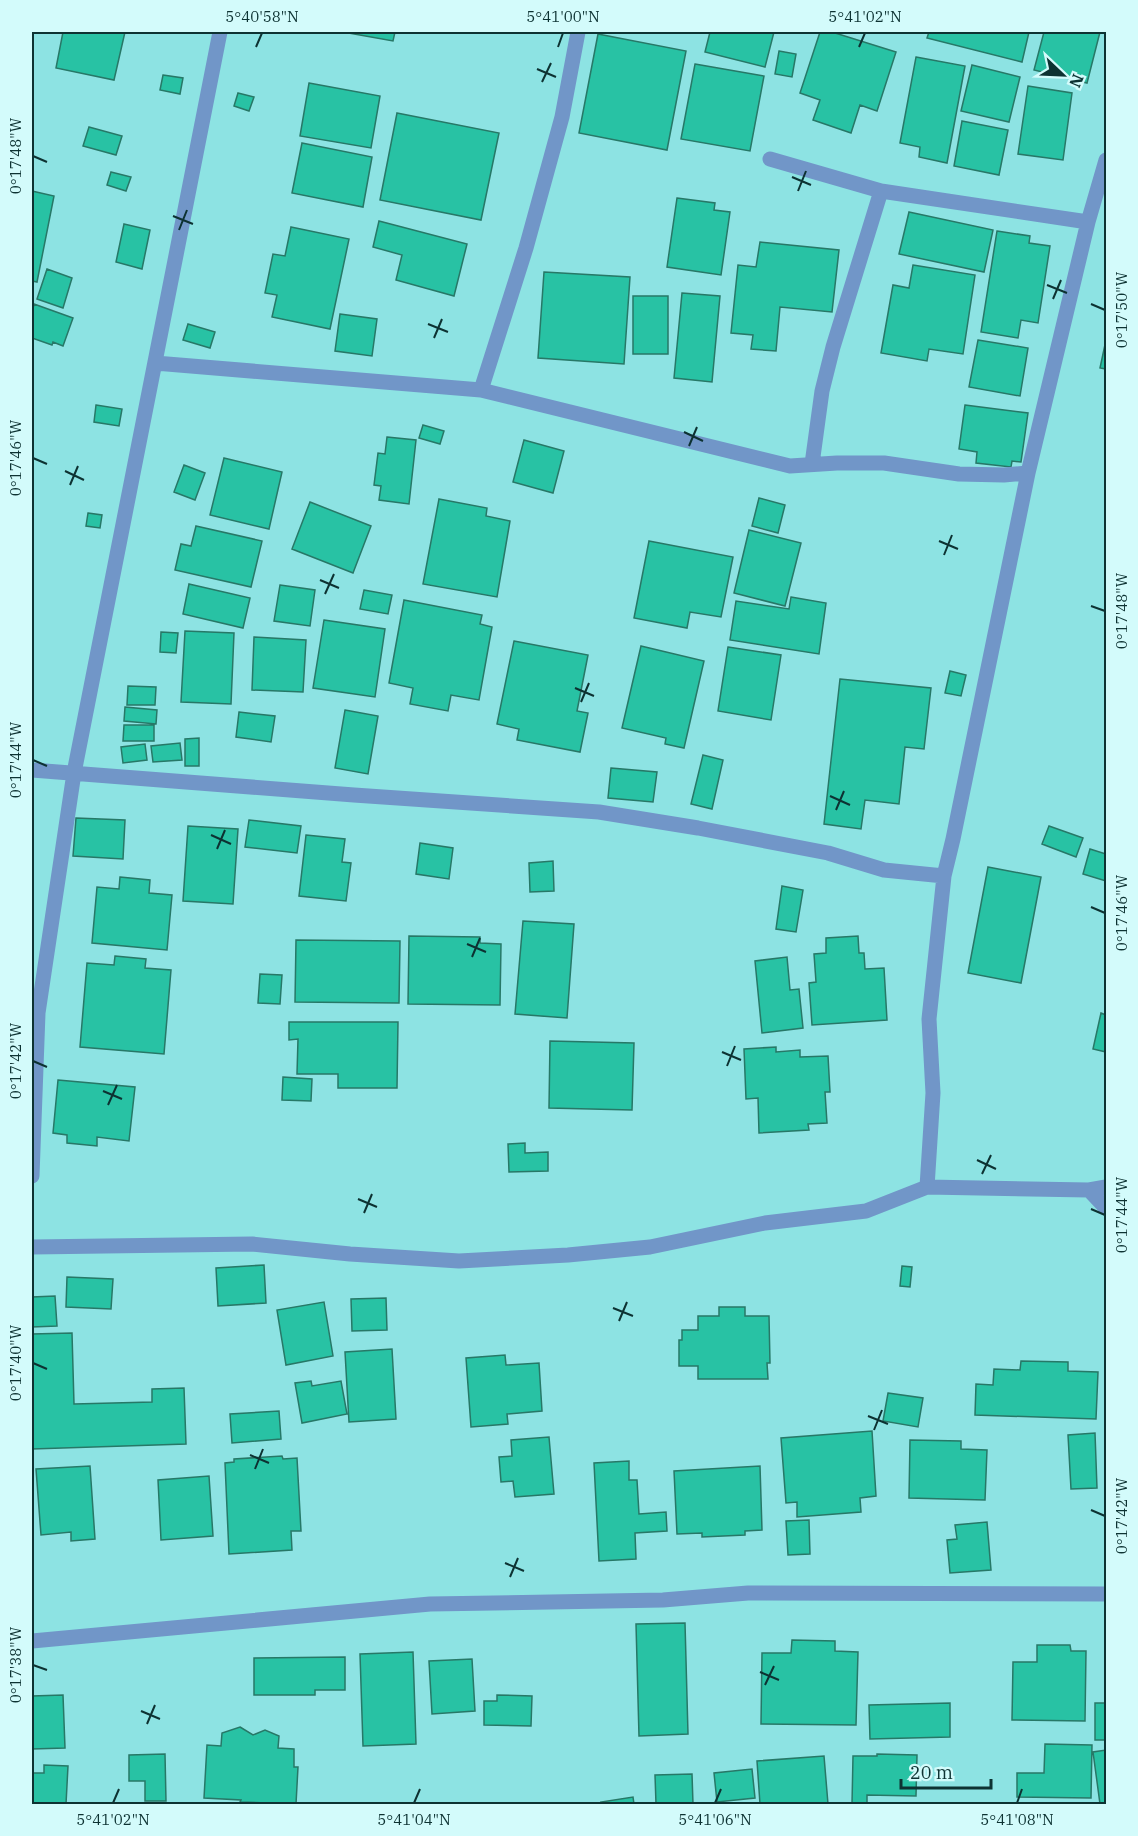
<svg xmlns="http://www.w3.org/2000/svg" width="1138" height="1836" viewBox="0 0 1138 1836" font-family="'IBM Plex Serif',serif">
  <rect width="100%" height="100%" fill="#8de3e3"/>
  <!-- building -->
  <path fill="#28c2a4" stroke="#277867" stroke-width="1.5" d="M 63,32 L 125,32 L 114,80 L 56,68 Z
    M 343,32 L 395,32 L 393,41 Z
    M 710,32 L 774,32 L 765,67 L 705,52 Z
    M 820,32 L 832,32 L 896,52 L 877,111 L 860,105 L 851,133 L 813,120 L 820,100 L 800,93 Z
    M 929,32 L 1029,32 L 1022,62 L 927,38 Z
    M 1044,32 L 1100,32 L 1087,83 L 1034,70 Z
    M 598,34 L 686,51 L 667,150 L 579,133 Z
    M 779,51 L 796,54 L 792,77 L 775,74 Z
    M 916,57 L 965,66 L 947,163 L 919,157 L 920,147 L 900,143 Z
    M 695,64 L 764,76 L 750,151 L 681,139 Z
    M 972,65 L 1020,77 L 1009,122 L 961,111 Z
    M 163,75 L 183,78 L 180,94 L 160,90 Z
    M 309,83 L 380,96 L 371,148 L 300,136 Z
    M 1028,86 L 1072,93 L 1063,160 L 1018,154 Z
    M 238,93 L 254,97 L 249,111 L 234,106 Z
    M 397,113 L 499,133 L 481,220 L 380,200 Z
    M 962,121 L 1008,130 L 999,175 L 954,166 Z
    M 89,127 L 122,136 L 116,155 L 83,146 Z
    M 302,143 L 372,157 L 363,207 L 292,193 Z
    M 111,172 L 131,177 L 126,191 L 107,185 Z
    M 32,191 L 54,196 L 37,282 L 32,281 Z
    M 677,198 L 715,203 L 714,210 L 730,212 L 721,275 L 667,267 Z
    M 909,212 L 993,230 L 984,272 L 899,254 Z
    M 379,221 L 467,244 L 454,296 L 396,280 L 402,255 L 373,247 Z
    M 124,224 L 150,230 L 142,269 L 116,262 Z
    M 291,227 L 349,239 L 330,329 L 272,317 L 277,295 L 265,293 L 273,254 L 285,256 Z
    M 997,231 L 1030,236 L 1029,243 L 1050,246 L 1038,323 L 1021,320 L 1018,338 L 981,332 Z
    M 760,242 L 839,250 L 832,312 L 780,307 L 776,351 L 751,349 L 753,335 L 731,333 L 738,265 L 756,267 Z
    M 913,265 L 975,275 L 963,354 L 929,349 L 927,361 L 881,353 L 893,285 L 909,288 Z
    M 47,269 L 72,278 L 63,308 L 37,299 Z
    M 544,272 L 630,277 L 624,364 L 538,358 Z
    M 682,293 L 720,296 L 712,382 L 674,378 Z
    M 633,296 L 668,296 L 668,354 L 633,354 Z
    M 34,304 L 73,318 L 63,346 L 53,342 L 52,345 L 32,338 L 32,313 Z
    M 340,314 L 377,319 L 372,356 L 335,351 Z
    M 188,324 L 215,332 L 210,348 L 183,340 Z
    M 978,340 L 1028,348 L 1020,396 L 969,387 Z
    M 1106,340 L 1106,369 L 1100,368 Z
    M 96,405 L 122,409 L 119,426 L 94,422 Z
    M 965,405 L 1028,413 L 1021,462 L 1012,461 L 1011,467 L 976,463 L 977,452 L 959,449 Z
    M 423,425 L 444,431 L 440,444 L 419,438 Z
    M 387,437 L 416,440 L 409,504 L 379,500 L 381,486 L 374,485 L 378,453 L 385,454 Z
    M 524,440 L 564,451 L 553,493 L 513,482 Z
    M 224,458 L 282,472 L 269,529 L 210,515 Z
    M 184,465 L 205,473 L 195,500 L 174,492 Z
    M 759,498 L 785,505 L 778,533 L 752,526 Z
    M 439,499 L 487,508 L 486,516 L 510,521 L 497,597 L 423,584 Z
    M 310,502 L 371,526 L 353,573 L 292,549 Z
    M 88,513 L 102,515 L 100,528 L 86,526 Z
    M 196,526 L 262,541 L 251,587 L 175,570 L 181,544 L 191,546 Z
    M 749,530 L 801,543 L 785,606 L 734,593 Z
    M 649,541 L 733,557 L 721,617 L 690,612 L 687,628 L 634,618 Z
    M 189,584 L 250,598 L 243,628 L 183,614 Z
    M 280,585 L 315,590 L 310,626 L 274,621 Z
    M 364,590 L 392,595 L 388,614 L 360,609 Z
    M 791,597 L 826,603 L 819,654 L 730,640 L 736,601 L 789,609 Z
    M 404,600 L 482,615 L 480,624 L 492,627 L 479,700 L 451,695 L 448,711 L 410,704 L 413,688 L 389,683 Z
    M 324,620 L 385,629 L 375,697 L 313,688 Z
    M 185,631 L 234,633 L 231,704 L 181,702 Z
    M 161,632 L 178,633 L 176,653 L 160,652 Z
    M 254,637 L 306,640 L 303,692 L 252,690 Z
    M 514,641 L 588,655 L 577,711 L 588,713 L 580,752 L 517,740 L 519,729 L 497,724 Z
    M 641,646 L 704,661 L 684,748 L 665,744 L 666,738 L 622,728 Z
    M 728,647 L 781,655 L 771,720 L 718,711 Z
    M 950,671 L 966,675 L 961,696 L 945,693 Z
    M 840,679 L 931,688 L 924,749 L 905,747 L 899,804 L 865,800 L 861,829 L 824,824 Z
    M 128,686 L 156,687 L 155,705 L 127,705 Z
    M 125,707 L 157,710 L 156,724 L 124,721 Z
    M 345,710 L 378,716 L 368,774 L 335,768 Z
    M 239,712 L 275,716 L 271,742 L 236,737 Z
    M 124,725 L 154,725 L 154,741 L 123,741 Z
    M 199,738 L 199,766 L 185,766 L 185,739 Z
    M 180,743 L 182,760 L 153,762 L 151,746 Z
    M 145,744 L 147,760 L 123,763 L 121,747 Z
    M 703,755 L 723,760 L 712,809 L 691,804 Z
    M 611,768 L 657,772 L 653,802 L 608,798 Z
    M 76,818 L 125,820 L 123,859 L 73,856 Z
    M 249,820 L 301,826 L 297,853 L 245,847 Z
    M 188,826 L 238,829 L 233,904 L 183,901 Z
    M 1049,826 L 1083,838 L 1076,857 L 1042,844 Z
    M 306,835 L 345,839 L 342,862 L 351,863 L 346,901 L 299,896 Z
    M 420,843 L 453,848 L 449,879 L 416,874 Z
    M 1090,849 L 1106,854 L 1106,881 L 1083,874 Z
    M 553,861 L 554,891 L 530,892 L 529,863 Z
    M 988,867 L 1041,877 L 1021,983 L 968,973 Z
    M 120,877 L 150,880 L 149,893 L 172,895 L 167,950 L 92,943 L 97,887 L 119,889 Z
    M 782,886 L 803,890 L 796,932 L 776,929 Z
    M 523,921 L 574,924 L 567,1018 L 515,1014 Z
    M 409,936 L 480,937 L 480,943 L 501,944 L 500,1005 L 408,1004 Z
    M 858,936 L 859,953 L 864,953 L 865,969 L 884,968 L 887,1020 L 812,1025 L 809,983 L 816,982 L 814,954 L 826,953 L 826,938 Z
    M 296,940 L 400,941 L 399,1003 L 295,1002 Z
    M 115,956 L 146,959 L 145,968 L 171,970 L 164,1054 L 80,1047 L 87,963 L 114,965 Z
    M 787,957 L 790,990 L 799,989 L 803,1028 L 762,1033 L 755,961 Z
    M 260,974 L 282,975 L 280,1004 L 258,1003 Z
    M 1101,1013 L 1106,1015 L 1106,1052 L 1093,1049 Z
    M 289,1022 L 398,1022 L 397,1088 L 338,1088 L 338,1074 L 297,1074 L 298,1039 L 289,1040 Z
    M 550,1041 L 634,1043 L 632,1110 L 549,1108 Z
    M 776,1047 L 776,1052 L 800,1050 L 800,1057 L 828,1056 L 830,1092 L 825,1092 L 827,1123 L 808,1124 L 809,1130 L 759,1133 L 758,1098 L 746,1099 L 744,1049 Z
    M 283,1077 L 312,1079 L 311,1101 L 282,1100 Z
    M 58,1080 L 135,1087 L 129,1141 L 97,1137 L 97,1146 L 67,1143 L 67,1135 L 53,1133 Z
    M 525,1143 L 525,1153 L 548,1152 L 548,1171 L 509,1172 L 508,1144 Z
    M 264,1265 L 266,1303 L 218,1306 L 216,1268 Z
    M 902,1266 L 912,1267 L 910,1287 L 900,1286 Z
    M 67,1277 L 113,1279 L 111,1309 L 66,1307 Z
    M 55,1296 L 57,1326 L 32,1327 L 32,1297 Z
    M 386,1298 L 387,1330 L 352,1331 L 351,1299 Z
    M 324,1302 L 333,1356 L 286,1365 L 277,1310 Z
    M 719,1307 L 745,1307 L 745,1316 L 769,1316 L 770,1363 L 767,1363 L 768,1379 L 698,1379 L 698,1366 L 679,1366 L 679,1340 L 682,1340 L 682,1330 L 698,1330 L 698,1316 L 719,1316 Z
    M 72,1333 L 74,1404 L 152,1402 L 152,1389 L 184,1388 L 186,1444 L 32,1449 L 32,1334 Z
    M 392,1349 L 396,1419 L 349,1422 L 345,1352 Z
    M 505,1355 L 506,1365 L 539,1363 L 542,1411 L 507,1414 L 508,1424 L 471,1427 L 466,1358 Z
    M 1021,1361 L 1068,1362 L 1068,1371 L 1098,1372 L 1096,1419 L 975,1415 L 976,1384 L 993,1385 L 994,1369 L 1020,1370 Z
    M 311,1381 L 312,1386 L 341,1381 L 347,1414 L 302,1423 L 295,1383 Z
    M 888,1393 L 923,1398 L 918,1427 L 883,1421 Z
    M 279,1411 L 281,1439 L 232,1443 L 230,1414 Z
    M 872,1431 L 876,1496 L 860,1498 L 861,1512 L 797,1517 L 797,1502 L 786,1503 L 781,1438 Z
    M 1095,1433 L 1097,1488 L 1071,1489 L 1068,1435 Z
    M 549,1437 L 554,1494 L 515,1497 L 513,1481 L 501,1482 L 499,1457 L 512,1456 L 511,1440 Z
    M 910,1440 L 961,1441 L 961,1449 L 987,1450 L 985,1500 L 909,1498 Z
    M 282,1456 L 283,1459 L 297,1458 L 301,1531 L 291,1531 L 292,1550 L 229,1554 L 225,1463 L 234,1462 L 234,1459 Z
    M 629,1461 L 629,1480 L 637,1480 L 639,1514 L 666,1512 L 667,1531 L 635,1533 L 636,1559 L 599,1561 L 594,1463 Z
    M 90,1466 L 95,1539 L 71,1541 L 71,1532 L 41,1535 L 36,1469 Z
    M 760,1466 L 762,1530 L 745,1531 L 745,1535 L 702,1537 L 702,1533 L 677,1534 L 674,1471 Z
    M 209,1476 L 213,1536 L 161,1540 L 158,1480 Z
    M 809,1520 L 810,1554 L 788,1555 L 786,1521 Z
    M 987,1522 L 991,1570 L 950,1573 L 947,1540 L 957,1539 L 955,1525 Z
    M 685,1623 L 688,1734 L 639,1736 L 636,1624 Z
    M 792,1640 L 835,1641 L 835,1651 L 858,1652 L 856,1725 L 761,1724 L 762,1653 L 791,1653 Z
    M 1037,1645 L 1070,1645 L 1071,1651 L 1086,1651 L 1085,1721 L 1012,1720 L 1013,1662 L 1037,1662 Z
    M 413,1652 L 416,1744 L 363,1746 L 360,1654 Z
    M 345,1657 L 345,1690 L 315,1690 L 315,1695 L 254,1695 L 254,1658 Z
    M 472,1659 L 475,1711 L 432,1714 L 429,1661 Z
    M 63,1695 L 65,1748 L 32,1749 L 32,1696 Z
    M 497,1695 L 532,1696 L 531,1726 L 484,1725 L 484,1701 L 497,1701 Z
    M 950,1703 L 950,1737 L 870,1739 L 869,1705 Z
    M 1095,1703 L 1106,1703 L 1106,1740 L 1095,1740 Z
    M 240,1727 L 253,1735 L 265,1730 L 279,1736 L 278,1748 L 294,1749 L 294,1767 L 298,1767 L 296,1804 L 240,1802 L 241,1800 L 204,1798 L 207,1745 L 221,1746 L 222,1733 Z
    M 1045,1744 L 1092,1745 L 1091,1798 L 1017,1797 L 1017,1773 L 1044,1773 Z
    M 1106,1750 L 1106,1804 L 1100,1804 L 1093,1752 Z
    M 165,1754 L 166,1801 L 145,1801 L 145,1781 L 129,1781 L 129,1755 Z
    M 877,1754 L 917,1755 L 916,1796 L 867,1795 L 867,1804 L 852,1804 L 853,1756 L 877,1756 Z
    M 824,1756 L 828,1804 L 760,1804 L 757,1761 Z
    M 44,1765 L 68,1766 L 66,1804 L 32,1804 L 32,1773 L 44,1773 Z
    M 752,1769 L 755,1798 L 717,1802 L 714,1773 Z
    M 692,1774 L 693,1804 L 656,1804 L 655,1775 Z
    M 633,1797 L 634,1804 L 602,1804 L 601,1802 Z"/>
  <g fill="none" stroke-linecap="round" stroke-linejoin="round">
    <!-- minor -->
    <path stroke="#7196c8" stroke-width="15" d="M 770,159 L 881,191 L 1088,222
      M 1106,160 L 1088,222 L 1028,473 L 953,839 L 944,876 L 929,1019 L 933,1093 L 927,1187 L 1089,1190 L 1106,1187
      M 155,363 L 481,390 L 790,466 L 837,463 L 884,463 L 959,474 L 1004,475 L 1028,473
      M 481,390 L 526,248 L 562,117 L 578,32
      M 812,464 L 822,391 L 833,347 L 881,191
      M 32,770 L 354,795 L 599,812 L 698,828 L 828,853 L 884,870 L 944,876
      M 32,1176 L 38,1013 L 74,773 L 220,32
      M 1089,1190 L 1106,1208
      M 32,1247 L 252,1244 L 350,1254 L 459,1261 L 568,1255 L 650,1247 L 765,1223 L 866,1211 L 927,1187
      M 32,1641 L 430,1604 L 663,1600 L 748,1593 L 1106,1594"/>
  </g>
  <!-- ticks -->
  <path fill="none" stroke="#0d3232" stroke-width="2" d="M 256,47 L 262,33M 558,47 L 563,33M 859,47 L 865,33M 537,69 L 556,77M 542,82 L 551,63M 33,156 L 47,162M 792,177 L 811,185M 798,191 L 806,171M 173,216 L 193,224M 179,230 L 187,210M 1047,285 L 1067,293M 1053,299 L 1061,280M 1091,304 L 1105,310M 428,324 L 448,332M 434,338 L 442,319M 684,432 L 703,441M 689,446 L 697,427M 33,458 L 47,464M 65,471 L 84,480M 70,485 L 78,466M 939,541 L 958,549M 944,555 L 952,535M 320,580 L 339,588M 325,594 L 334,574M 1091,606 L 1105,611M 575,688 L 594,696M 581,702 L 589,683M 33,760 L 47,766M 830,796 L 850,805M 836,810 L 844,791M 211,835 L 231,844M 217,849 L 225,830M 1091,907 L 1105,913M 467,944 L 486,952M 472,957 L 480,938M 722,1052 L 741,1060M 33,1061 L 47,1067M 727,1066 L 735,1046M 103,1091 L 122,1099M 108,1105 L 117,1085M 977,1160 L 996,1169M 982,1174 L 991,1155M 358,1199 L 377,1207M 1091,1209 L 1105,1215M 364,1213 L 372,1194M 613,1308 L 633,1316M 619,1321 L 627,1302M 33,1363 L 47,1369M 868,1416 L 888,1424M 874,1430 L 882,1410M 250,1455 L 269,1463M 255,1469 L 263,1449M 1091,1510 L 1105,1516M 505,1563 L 524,1571M 510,1577 L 518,1558M 33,1665 L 47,1670M 760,1672 L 779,1680M 765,1685 L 774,1666M 141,1711 L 160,1719M 147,1724 L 155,1705M 113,1803 L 119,1789M 414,1803 L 420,1789M 715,1803 L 721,1789M 1017,1803 L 1022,1789"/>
  <!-- border -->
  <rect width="1138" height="1836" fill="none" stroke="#d3fbfb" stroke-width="66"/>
  <!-- north arrow -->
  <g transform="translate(1063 75) rotate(113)" stroke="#d3fbfb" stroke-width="4.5" paint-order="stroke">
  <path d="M0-4.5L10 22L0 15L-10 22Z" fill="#0d3232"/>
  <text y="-9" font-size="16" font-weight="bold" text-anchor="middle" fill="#0d3232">N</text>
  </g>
  <!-- scale -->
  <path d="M901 1779v9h90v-9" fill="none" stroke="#0d3232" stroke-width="3"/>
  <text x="910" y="1779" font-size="18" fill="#0d3232" stroke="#d3fbfb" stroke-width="4.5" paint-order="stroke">20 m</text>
  <rect x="33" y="33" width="1072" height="1770" fill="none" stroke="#0d3232" stroke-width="2"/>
  <g font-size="15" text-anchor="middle" fill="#0d3232">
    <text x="262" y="22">5°40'58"N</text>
    <text x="563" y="22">5°41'00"N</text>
    <text x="865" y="22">5°41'02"N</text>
    <text transform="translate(16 156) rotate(-90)" y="5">0°17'48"W</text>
    <text transform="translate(1122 310) rotate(-90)" y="5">0°17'50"W</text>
    <text transform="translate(16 458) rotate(-90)" y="5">0°17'46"W</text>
    <text transform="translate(1122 611) rotate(-90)" y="5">0°17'48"W</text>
    <text transform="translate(16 760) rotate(-90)" y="5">0°17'44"W</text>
    <text transform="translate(1122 913) rotate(-90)" y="5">0°17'46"W</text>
    <text transform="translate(16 1061) rotate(-90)" y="5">0°17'42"W</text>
    <text transform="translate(1122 1215) rotate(-90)" y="5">0°17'44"W</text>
    <text transform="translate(16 1363) rotate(-90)" y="5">0°17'40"W</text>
    <text transform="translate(1122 1516) rotate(-90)" y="5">0°17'42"W</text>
    <text transform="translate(16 1665) rotate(-90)" y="5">0°17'38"W</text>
    <text x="113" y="1825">5°41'02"N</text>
    <text x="414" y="1825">5°41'04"N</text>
    <text x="715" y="1825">5°41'06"N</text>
    <text x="1017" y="1825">5°41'08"N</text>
  </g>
</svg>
